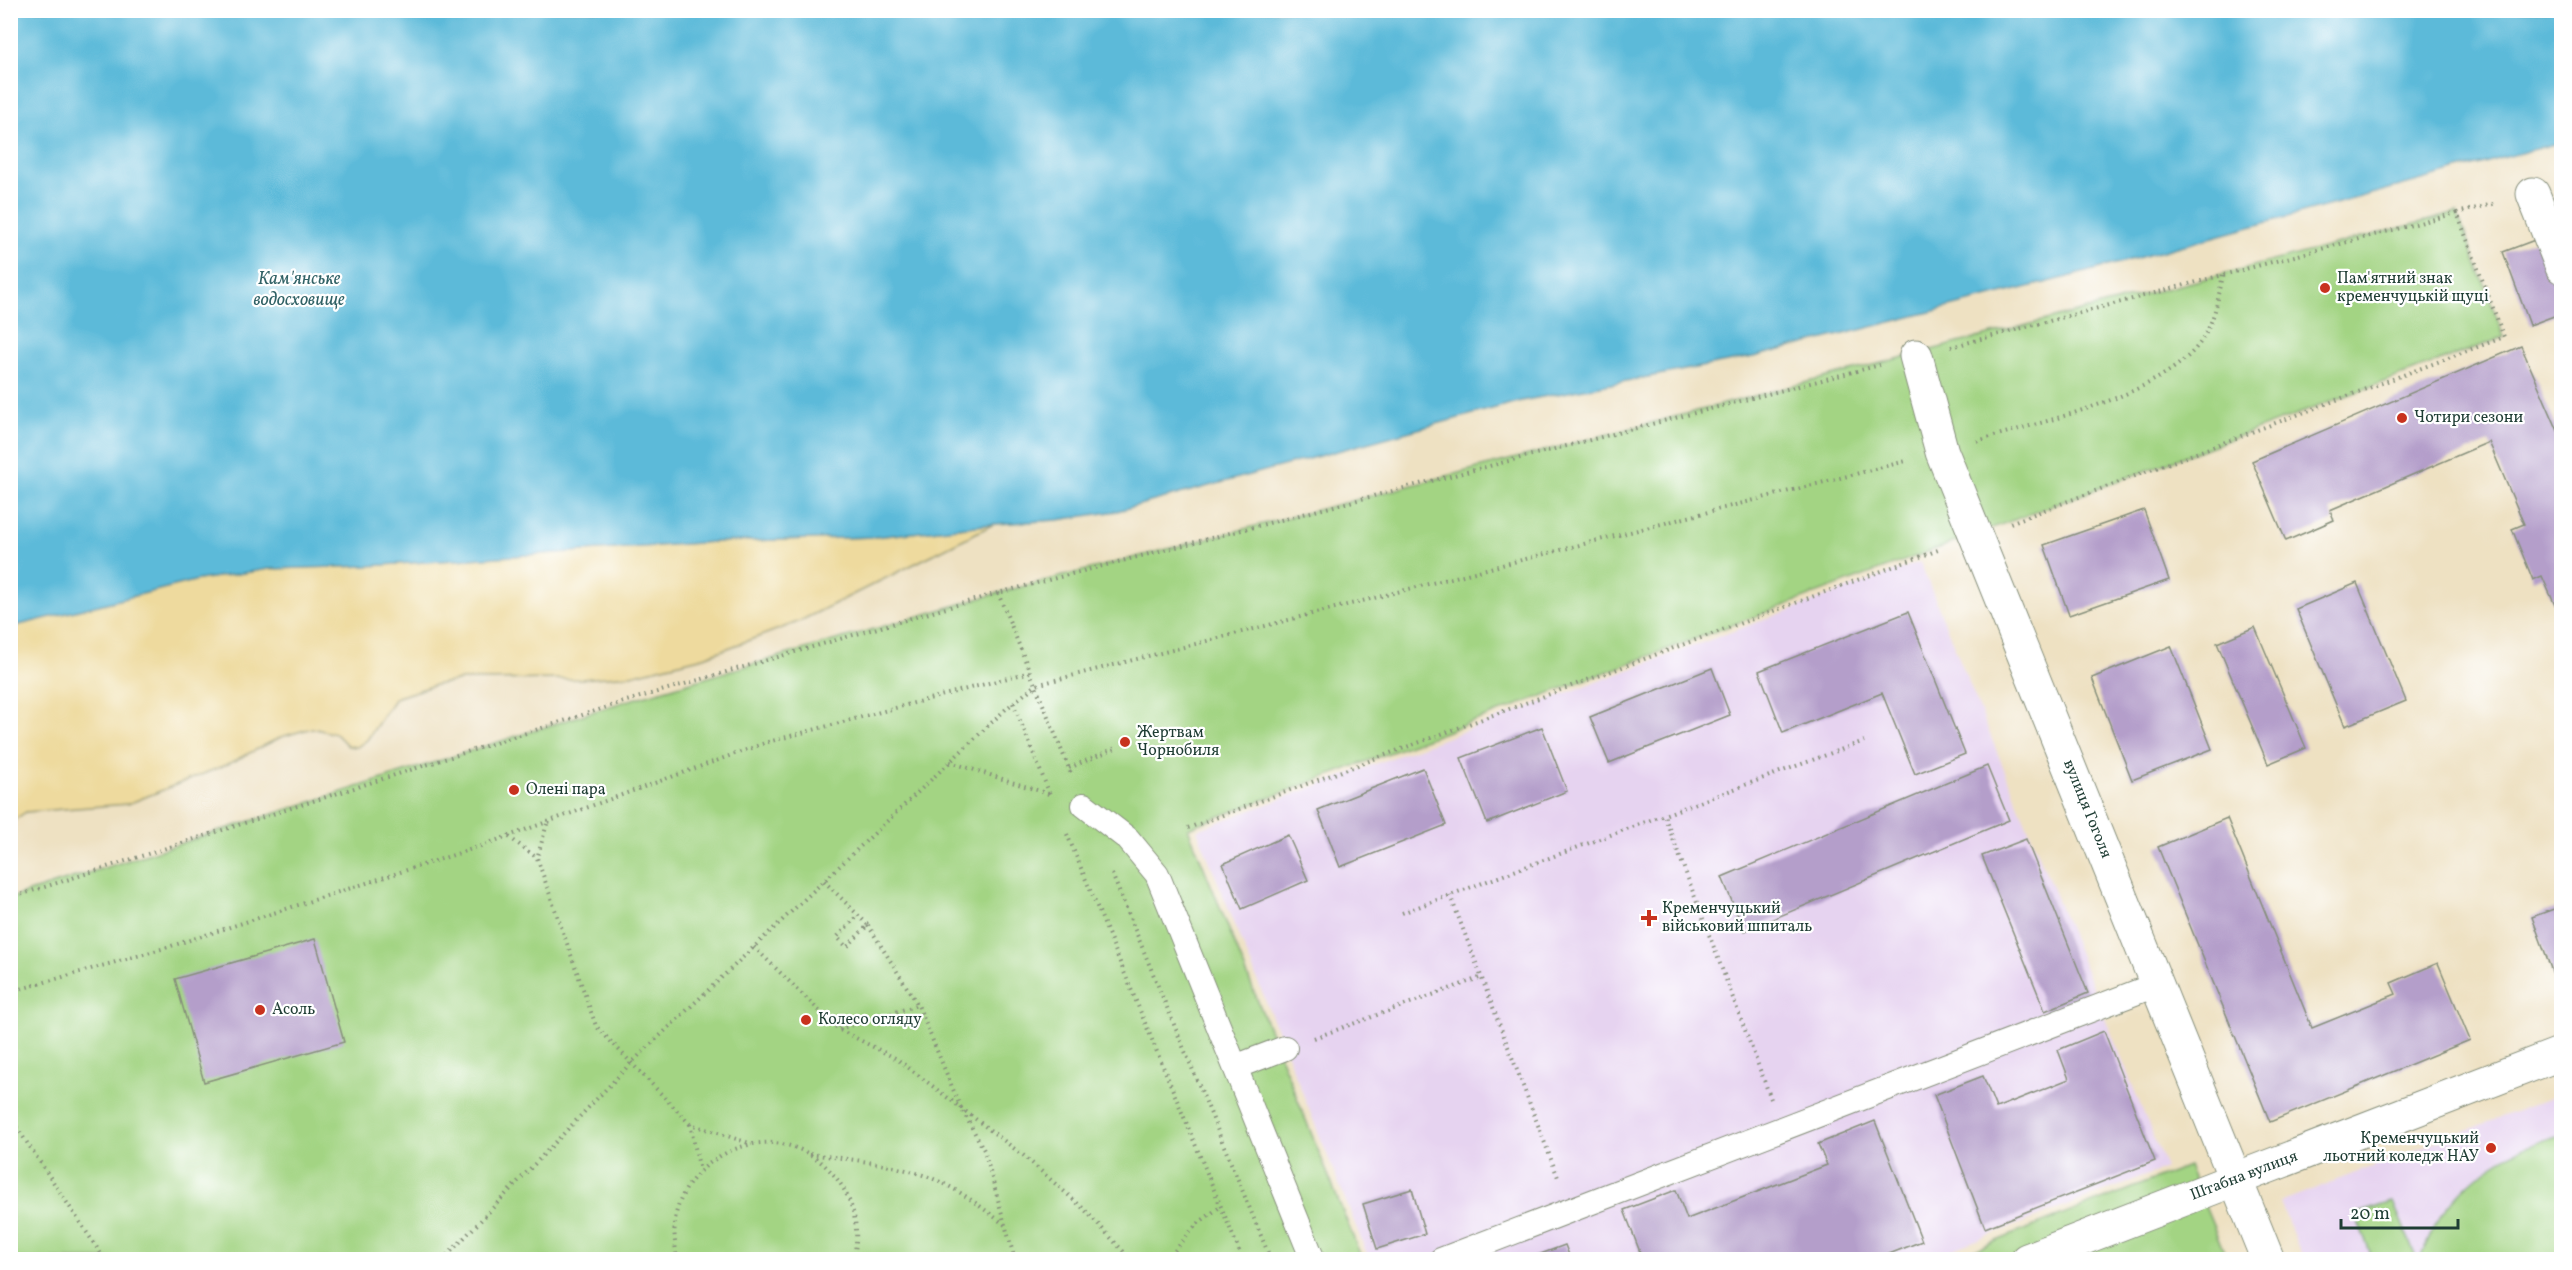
<svg xmlns="http://www.w3.org/2000/svg" width="2572" height="1270" viewBox="0 0 2572 1270" font-family="Vollkorn,serif">
  <rect width="100%" height="100%" fill="#fff"/>
  <filter id="ink" filterUnits="userSpaceOnUse"><feTurbulence type="fractalNoise" baseFrequency=".0167" numOctaves="2"/><feDisplacementMap in="SourceGraphic" scale="12" xChannelSelector="R" yChannelSelector="G"/><feConvolveMatrix kernelMatrix="1 2 1 2 8 2 1 2 1" color-interpolation-filters="sRGB"/></filter>
  <filter id="wash" filterUnits="userSpaceOnUse"><feTurbulence type="fractalNoise" baseFrequency=".008" numOctaves="4" result="noise"/><feDisplacementMap in="SourceGraphic" scale="24" xChannelSelector="R" yChannelSelector="G"/><feGaussianBlur stdDeviation="1.35" result="paint"/><feColorMatrix in="noise" values="0 0 0 0 0 0 0 0 0 0 0 0 0 0 0 0 0 1.4 0 .05"/><feComposite in="paint" operator="in"/></filter>
  <g filter="url(#wash)">
    <rect width="100%" height="100%" fill="#eee1c2"/>
    <!-- built -->
    <path fill="#e6d3f0" d="M 1920,562 L 2166,1168 L 1927,1259 L 1369,1259 L 1197,830 Z
      M 2561,1094 L 2561,1259 L 2303,1259 L 2280,1202 Z"/>
    <!-- green -->
    <path fill="#a3d483" stroke="#61885c" stroke-width="1.5" d="M 2457,213 L 2504,337 L 1188,828 L 1362,1259 L 11,1259 L 10,898 L 623,702 L 998,593 Z
      M 2561,1135 L 2561,1259 L 2420,1259 C 2425,1247 2430,1233 2438,1221 C 2466,1176 2511,1148 2561,1135 Z
      M 2188,1166 L 2227,1259 L 1948,1260 Z
      M 2393,1202 L 2417,1259 L 2373,1259 L 2355,1214 Z"/>
    <!-- sand -->
    <path fill="#eeda9e" stroke="#868c69" stroke-width="1.5" d="M 994,524 L 798,622 L 704,657 L 631,675 L 581,679 L 461,680 L 435,685 L 395,698 L 367,740 L 357,747 L 348,746 L 336,734 L 312,728 L 281,737 L 228,764 L 128,804 L 26,812 L 11,822 L 11,627 L 198,580 L 269,569 L 367,566 L 713,542 L 874,537 Z"/>
    <!-- water -->
    <path fill="#5bbad9" stroke="#3d7c86" stroke-width="1.5" d="M 11,10 L 2561,11 L 2561,142 L 2064,278 L 1753,357 L 1521,401 L 1117,511 L 1058,520 L 994,524 L 874,537 L 713,542 L 367,566 L 269,569 L 198,580 L 11,627 Z"/>
    <g id="blocks">
      <!-- building -->
      <path fill="#b49eca" d="M 2540,238 L 2562,296 L 2562,313 L 2530,325 L 2503,252 Z
        M 2521,346 L 2562,440 L 2562,621 L 2542,576 L 2533,580 L 2512,529 L 2524,524 L 2489,442 L 2330,510 L 2334,520 L 2286,541 L 2252,461 Z
        M 2144,510 L 2169,580 L 2069,615 L 2044,545 Z
        M 2357,583 L 2406,701 L 2345,726 L 2296,609 Z
        M 1908,612 L 1965,754 L 1915,774 L 1882,693 L 1783,733 L 1759,671 Z
        M 2255,627 L 2306,748 L 2268,764 L 2217,643 Z
        M 2171,646 L 2212,749 L 2132,780 L 2092,678 Z
        M 1712,668 L 1730,715 L 1609,763 L 1590,717 Z
        M 1542,727 L 1567,791 L 1487,823 L 1461,758 Z
        M 1987,766 L 2009,820 L 1744,931 L 1722,877 Z
        M 1423,768 L 1446,825 L 1340,867 L 1318,810 Z
        M 2227,818 L 2312,1028 L 2396,994 L 2391,983 L 2438,963 L 2470,1040 L 2270,1122 L 2158,847 Z
        M 1288,835 L 1308,880 L 1242,909 L 1223,864 Z
        M 2026,839 L 2088,993 L 2045,1011 L 1982,856 Z
        M 2562,906 L 2562,996 L 2561,996 L 2532,917 Z
        M 315,939 L 344,1042 L 204,1082 L 175,979 Z
        M 2104,1031 L 2155,1161 L 1985,1228 L 1934,1095 L 1983,1076 L 1996,1108 L 2069,1079 L 2058,1050 Z
        M 1875,1121 L 1922,1241 L 1874,1260 L 1643,1260 L 1624,1210 L 1676,1190 L 1687,1219 L 1827,1165 L 1818,1144 Z
        M 1412,1189 L 1425,1234 L 1377,1249 L 1363,1204 Z
        M 1565,1245 L 1571,1260 L 1527,1260 L 1527,1259 Z"/>
    </g>
  </g>
  <g filter="url(#ink)">
    <use href="#blocks" fill-opacity="0" stroke="#868f7b" stroke-width="1.5"/>
    <g fill="none" stroke-linecap="round" stroke-linejoin="round">
      <!-- service casing -->
      <g stroke="#868f7b" stroke-width="26">
        <path id="service" d="M 1084,805 L 1128,839 L 1157,874 L 1313,1260
          M 1235,1067 L 1285,1048
          M 1441,1260 L 2158,984"/>
      </g>
      <!-- pedestrian casing -->
      <g stroke="#868f7b" stroke-width="35">
        <path id="pedestrian" d="M 2027,1260 L 2236,1179"/>
      </g>
      <!-- minor casing -->
      <g stroke="#868f7b" stroke-width="35">
        <path id="minor" d="M 2533,194 L 2562,267
          M 1916,356 L 1942,452 L 2268,1260
          M 2236,1179 L 2562,1053"/>
      </g>
      <!-- path -->
      <path stroke="#868f7b" stroke-width="4" stroke-dasharray="1.5 4.5" stroke-linecap="butt" d="M 2457,213 L 2497,203
        M 1951,347 L 2457,213 L 2504,337 L 2010,523
        M 1977,441 C 2039,422 2165,396 2202,340 C 2215,319 2218,299 2223,275
        M 998,593 L 1072,776
        M 1013,703 L 1051,797
        M 950,762 L 1052,795
        M 1069,768 L 1118,747
        M 547,824 L 537,858 L 596,1026 L 690,1124 L 752,1144
        M 1188,828 L 1941,549
        M 1067,834 L 1243,1260
        M 509,837 L 537,858
        M 1112,874 L 1271,1260
        M 824,881 L 868,925 L 847,947 L 837,937 L 858,916
        M 1450,895 L 1559,1180
        M 10,898 L 623,702 L 998,593 L 1880,365
        M 1402,913 L 1664,815
        M 868,925 L 918,1005 L 960,1106 L 984,1150 L 1015,1260
        M 754,947 L 838,1029 L 897,1059 L 1024,1156 L 1084,1209 L 1123,1251 L 1128,1260
        M 10,992 L 165,948 L 478,847 L 768,742 L 1030,672
        M 839,1029 L 918,1005
        M 1314,1038 L 1482,977
        M 1771,1099 L 1664,815 L 1864,741
        M 10,1117 L 105,1260
        M 690,1124 L 700,1171
        M 810,1154 C 848,1159 887,1163 923,1175 C 954,1185 980,1206 1005,1225
        M 443,1260 L 630,1064 L 1007,708 L 1036,685 L 1906,461
        M 677,1260 C 675,1244 673,1229 676,1214 C 686,1168 737,1136 782,1144 C 834,1154 867,1209 853,1260
        M 1167,1260 L 1196,1225 L 1221,1206"/>
      <!-- service -->
      <use href="#service" stroke="#fff" stroke-width="24"/>
      <!-- pedestrian -->
      <use href="#pedestrian" stroke="#fff" stroke-width="33"/>
      <!-- minor -->
      <use href="#minor" stroke="#fff" stroke-width="33"/>
    </g>
  </g>
  <!-- markers -->
  <g fill="#c8321e" stroke="#fff" stroke-width="2">
    <circle cx="2325" cy="288" r="6"/>
    <circle cx="2402" cy="418" r="6"/>
    <circle cx="1125" cy="742" r="6"/>
    <circle cx="514" cy="790" r="6"/>
    <path d="M1646 909h6v6h6v6h-6v6h-6v-6h-6v-6h6z"/>
    <circle cx="260" cy="1010" r="6"/>
    <circle cx="806" cy="1020" r="6"/>
    <circle cx="2491" cy="1148" r="6"/>
  </g>
  <g text-anchor="middle" dominant-baseline="central" stroke-width="4.5" stroke-linejoin="round" paint-order="stroke">
    <!-- poi labels -->
    <g font-size="16" fill="#1f3d34" stroke="#fff" text-anchor="start">
      <text x="2337" y="279">Пам'ятний знак<tspan x="2337" dy="18">кременчуцькій щуці</tspan></text>
      <text x="2414" y="418">Чотири сезони</text>
      <text x="1137" y="733">Жертвам<tspan x="1137" dy="18">Чорнобиля</tspan></text>
      <text x="526" y="790">Олені пара</text>
      <text x="1662" y="909">Кременчуцький<tspan x="1662" dy="18">військовий шпиталь</tspan></text>
      <text x="272" y="1010">Асоль</text>
      <text x="818" y="1020">Колесо огляду</text>
      <text x="2479" y="1139" text-anchor="end">Кременчуцький<tspan x="2479" dy="18">льотний коледж НАУ</tspan></text>
    </g>
    <!-- street labels -->
    <g font-size="16" fill="#1f3d34" stroke="#fff">
      <text transform="translate(2087 809) rotate(68)">вулиця Гоголя</text>
      <text transform="translate(2244 1176) rotate(-21)">Штабна вулиця</text>
    </g>
    <!-- water labels -->
    <g font-size="18" font-style="italic" fill="#316266" stroke="#fff">
      <text x="299" y="279">Кам'янське<tspan x="299" dy="21">водосховище</tspan></text>
    </g>
  </g>
  <!-- margin -->
  <rect width="2572" height="1270" fill="none" stroke="#fff" stroke-width="36"/>
  <!-- scale -->
  <path d="M2341 1219v9h117v-9" fill="none" stroke="#1f3d34" stroke-width="3"/>
  <text x="2350" y="1219" font-size="18" fill="#1f3d34" stroke="#ffffff" stroke-width="4.5" paint-order="stroke">20 m</text>
</svg>
